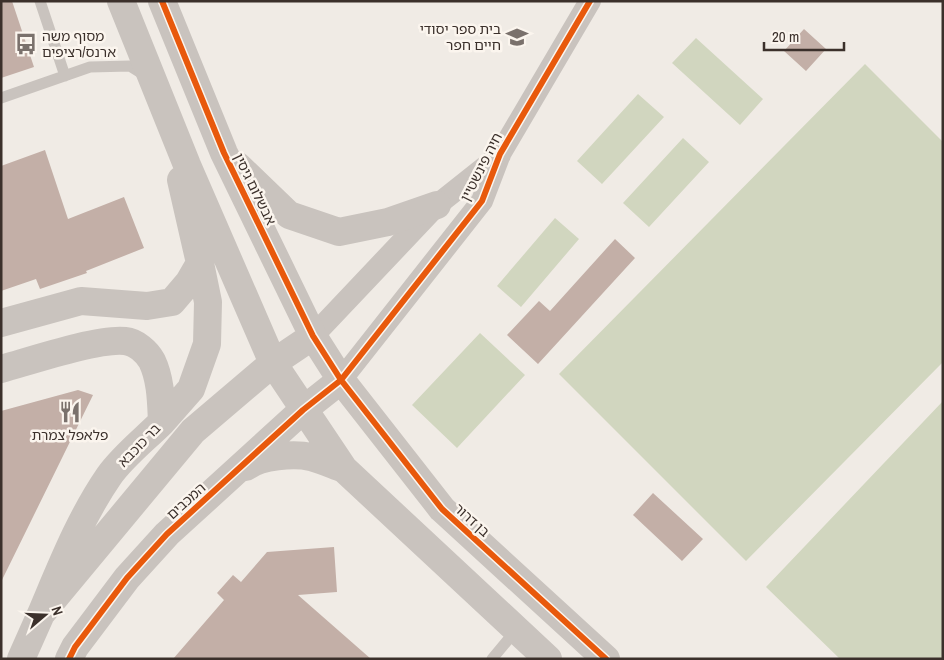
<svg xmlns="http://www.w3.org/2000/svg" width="944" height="660" viewBox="0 0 944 660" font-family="'Archivo Narrow','Noto Sans Hebrew',sans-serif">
  <rect width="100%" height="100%" fill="#f0ebe5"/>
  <!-- green -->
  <path fill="#d1d6bf" d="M 696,38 L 763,99 L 740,125 L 672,63 Z
    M 865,64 L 943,142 L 943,362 L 746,561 L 559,374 Z
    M 638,94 L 664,117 L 602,184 L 577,161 Z
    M 683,138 L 709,162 L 649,227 L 623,203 Z
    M 555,218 L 579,239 L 521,307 L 497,286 Z
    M 480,333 L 525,375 L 457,448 L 412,405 Z
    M 943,401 L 943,659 L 840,659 L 766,587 Z"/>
  <!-- building -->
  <path fill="#c3afa7" d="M 1,1 L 12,1 L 34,67 L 1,78 Z
    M 804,29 L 826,49 L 806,71 L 784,51 Z
    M 45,150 L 68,219 L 124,197 L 144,248 L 86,271 L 87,273 L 40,289 L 36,279 L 1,291 L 1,166 Z
    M 615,239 L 635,258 L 538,364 L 507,335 L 539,301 L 550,311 Z
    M 78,390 L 93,395 L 1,582 L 1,411 Z
    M 653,493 L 703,539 L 682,561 L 633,515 Z
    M 334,547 L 337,592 L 298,595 L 371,659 L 173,659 L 224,600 L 217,593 L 233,575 L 241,582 L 267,552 Z"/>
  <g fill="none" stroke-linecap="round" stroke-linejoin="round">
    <!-- service -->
    <path stroke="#c9c3be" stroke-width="11" d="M 40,1 L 65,76
      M 1,98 L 90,67 L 130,66 L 146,76
      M 492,659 L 517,629"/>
    <!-- minor -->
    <path stroke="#c9c3be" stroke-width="22" d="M 313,336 L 437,205 L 500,155
      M 341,380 L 482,201 L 500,154 L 590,1"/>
    <!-- tertiary -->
    <path stroke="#c9c3be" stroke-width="28" d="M 121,1 L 187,165 L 273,363 L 344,469 L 548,659
      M 162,1 L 224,153 L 313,336 L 341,380 L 442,509 L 606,659
      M 238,166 L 289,215 L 339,232 L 388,222 L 437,205
      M 1,323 L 81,301 L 147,306 L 172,302 L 189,282 L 200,263 L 181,180
      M 1,369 C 30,361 98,338 125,341 C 136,342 147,352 152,361 C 161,380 161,402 162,422 C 145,439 123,456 109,476 C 80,518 61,567 41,614
      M 162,422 L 191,389 L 207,344 L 208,302 L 200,263
      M 246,467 C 260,456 294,453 311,457 C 322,460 333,465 344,469
      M 21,659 L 41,614 L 193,431 L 273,363 L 313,336
      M 69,659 L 75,647 L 127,578 L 167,534 L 303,410 L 341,380"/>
    <!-- cycleway casing -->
    <g stroke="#fbf5ee" stroke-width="9">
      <path id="cycleway" d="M 162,1 L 224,153 L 313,336 L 341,380 L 442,509 L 606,659
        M 69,659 L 75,647 L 127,578 L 167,534 L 303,410 L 341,380 L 482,201 L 500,154 L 590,1"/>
    </g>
    <!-- cycleway -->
    <use href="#cycleway" stroke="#e8590c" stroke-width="6"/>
  </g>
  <!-- icons -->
  <defs>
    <g id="school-bare" transform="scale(1.725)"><path d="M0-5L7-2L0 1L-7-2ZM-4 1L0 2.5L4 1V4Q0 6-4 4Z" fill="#7a716c" stroke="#fbf5ee" stroke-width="2.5" paint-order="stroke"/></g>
    <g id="bus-bare" transform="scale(1.725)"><path d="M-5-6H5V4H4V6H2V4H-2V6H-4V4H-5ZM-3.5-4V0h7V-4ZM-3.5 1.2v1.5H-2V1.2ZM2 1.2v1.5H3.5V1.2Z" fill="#7a716c" stroke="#fbf5ee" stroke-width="2.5" paint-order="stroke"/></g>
    <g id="restaurant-bare" transform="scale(1.725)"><path d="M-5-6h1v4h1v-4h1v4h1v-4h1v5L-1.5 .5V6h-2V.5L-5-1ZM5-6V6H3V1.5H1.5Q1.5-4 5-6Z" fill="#7a716c" stroke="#fbf5ee" stroke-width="2.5" paint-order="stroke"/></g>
  </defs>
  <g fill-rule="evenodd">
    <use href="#school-bare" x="517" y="37"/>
    <use href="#bus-bare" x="26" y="44"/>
    <use href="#restaurant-bare" x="70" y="412"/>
  </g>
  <g text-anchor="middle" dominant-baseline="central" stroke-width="5" stroke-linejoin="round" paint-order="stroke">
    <!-- poi labels -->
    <g font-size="14" fill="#3b302b" stroke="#fbf5ee" text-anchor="end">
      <text x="501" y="29">בית ספר יסודי<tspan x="501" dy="16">חיים חפר</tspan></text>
      <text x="42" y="36" text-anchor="start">מסוף משה<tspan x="42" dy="16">ארנס/רציפים</tspan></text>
      <text x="70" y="435" text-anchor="middle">פלאפל צמרת</text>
    </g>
    <!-- street labels -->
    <g font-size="14" fill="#3b302b" stroke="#fbf5ee">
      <text transform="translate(481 167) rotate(-63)">חיה פינשטיין</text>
      <text transform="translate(255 189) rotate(64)">אבשלום גיסין</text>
      <text transform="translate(139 445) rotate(-46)">בר כוכבא</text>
      <text transform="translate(186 501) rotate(-42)">המכבים</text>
      <text transform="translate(472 520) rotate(42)">בן דרור</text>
    </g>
  </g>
  <!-- border -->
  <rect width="944" height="660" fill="none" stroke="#3b302b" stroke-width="5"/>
  <!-- north arrow -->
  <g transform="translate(45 615) rotate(71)" stroke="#fbf5ee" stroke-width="4" paint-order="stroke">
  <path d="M0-4L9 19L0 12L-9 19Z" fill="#3b302b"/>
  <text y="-8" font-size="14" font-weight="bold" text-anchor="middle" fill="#3b302b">N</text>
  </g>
  <!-- scale -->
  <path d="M764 42v8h80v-8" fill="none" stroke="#3b302b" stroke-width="2.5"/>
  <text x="772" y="42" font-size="15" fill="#3b302b" stroke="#fbf5ee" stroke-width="4" paint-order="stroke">20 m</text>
</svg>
